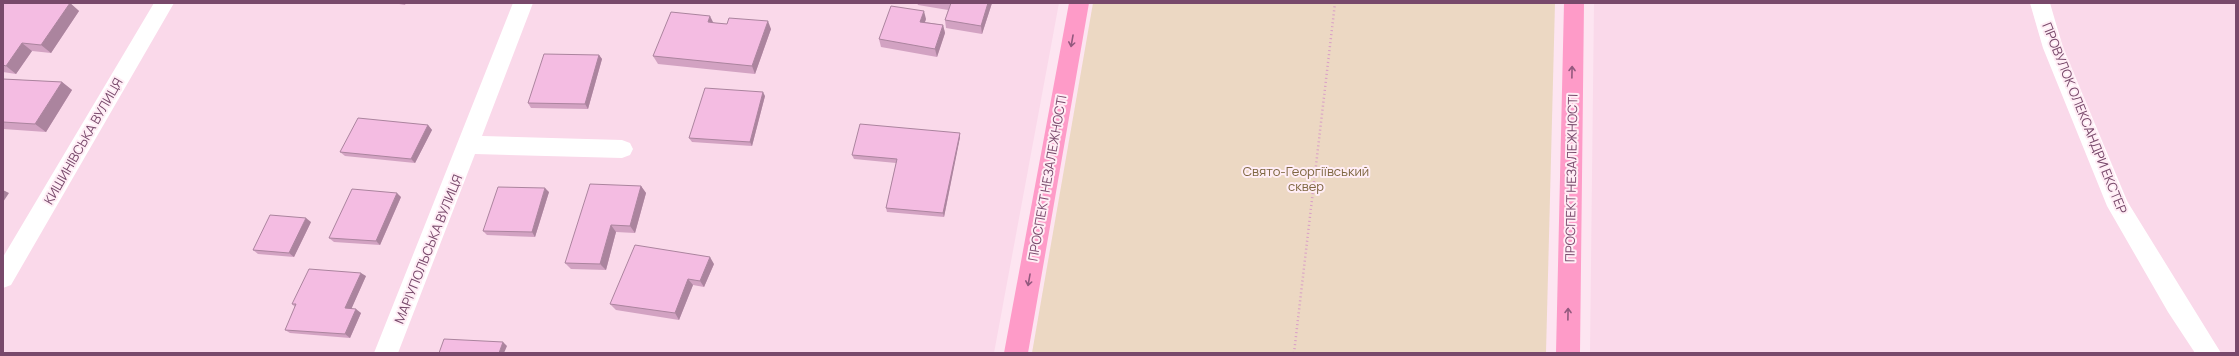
<svg xmlns="http://www.w3.org/2000/svg" width="2239" height="356" viewBox="0 0 2239 356" font-family="Manrope,sans-serif">
  <rect width="100%" height="100%" fill="#fde5f1"/>
  <!-- residential -->
  <path fill="#fad9ea" d="M 3,3 L 1059,3 L 994,353 L 3,353 Z
    M 1594,3 L 2030,3 L 2043,47 L 2198,353 L 1590,353 Z
    M 2049,3 L 2236,3 L 2236,353 L 2221,353 L 2187,303 L 2129,205 L 2064,49 Z"/>
  <!-- green -->
  <path fill="#ecd8c3" d="M 1093,3 L 1555,3 L 1546,353 L 1032,353 Z"/>
  <g fill="none" stroke-linecap="round" stroke-linejoin="round">
    <!-- path -->
    <path stroke="#d99ec7" stroke-width="2.5" stroke-dasharray="1 3" stroke-linecap="butt" d="M 1294,353 L 1335,3"/>
    <!-- street -->
    <path fill="#fff" fill-rule="evenodd" d="M 154,3 L 174,3 L 11,285 L 3,288 L 3,257 Z
      M 513,3 L 533,3 L 482,136 L 622,140 L 630,143 L 633,149 L 630,155 L 622,158 L 475,154 L 398,353 L 374,353 Z
      M 2030,3 L 2050,3 L 2063,48 L 2127,201 L 2221,353 L 2195,353 L 2168,312 L 2107,206 L 2043,48 Z"/>
    <!-- primary -->
    <path fill="#fe9bc8" fill-rule="evenodd" d="M 1069,3 L 1089,3 L 1028,353 L 1004,353 Z
      M 1564,3 L 1584,3 L 1580,353 L 1556,353 Z"/>
  </g>
  <!-- wall -->
  <path fill="#d2a2c2" d="M 3,3 L 70,3 L 79,11 L 51,53 L 32,51 L 16,74 L 3,72 Z
    M 393,3 L 406,3 L 405,5 Z
    M 917,3 L 992,3 L 982,34 L 946,28 L 945,20 L 948,10 L 918,5 Z
    M 926,19 L 925,22 L 943,25 L 945,33 L 937,57 L 881,47 L 879,39 Z
    M 713,23 L 771,29 L 755,74 L 658,64 L 653,56 Z
    M 599,55 L 602,59 L 588,109 L 531,108 L 528,103 Z
    M 3,79 L 62,82 L 72,90 L 46,132 L 3,129 Z
    M 765,96 L 752,146 L 692,142 L 689,138 Z
    M 428,125 L 432,130 L 415,163 L 345,156 L 340,152 Z
    M 960,137 L 944,217 L 887,212 L 886,208 L 896,163 L 854,159 L 852,155 Z
    M 641,186 L 646,193 L 635,233 L 616,232 L 606,270 L 571,269 L 565,263 Z
    M 549,192 L 535,237 L 487,235 L 483,231 Z
    M 401,197 L 380,245 L 334,242 L 329,238 Z
    M 311,222 L 294,257 L 258,254 L 253,250 Z
    M 714,264 L 704,287 L 693,285 L 679,320 L 616,310 L 610,304 Z
    M 366,276 L 351,309 L 361,313 L 350,338 L 290,333 L 285,330 L 295,307 L 292,304 Z"/>
  <!-- shaded-wall -->
  <path fill="#ab849e" d="M 70,3 L 79,11 L 51,53 L 41,45 Z
    M 988,3 L 992,3 L 982,34 L 981,26 Z
    M 924,11 L 926,19 L 922,30 L 920,22 Z
    M 710,16 L 714,24 L 708,22 Z
    M 768,21 L 771,29 L 755,74 L 752,66 Z
    M 943,25 L 945,33 L 937,57 L 935,49 Z
    M 22,43 L 32,51 L 16,74 L 6,66 Z
    M 599,55 L 602,59 L 588,109 L 585,104 Z
    M 62,82 L 72,90 L 46,132 L 35,124 Z
    M 763,92 L 765,96 L 752,146 L 750,142 Z
    M 428,125 L 432,130 L 415,163 L 411,159 Z
    M 960,133 L 960,137 L 944,217 L 943,213 Z
    M 641,186 L 646,193 L 635,233 L 630,226 Z
    M 545,188 L 549,192 L 535,237 L 532,232 Z
    M 3,190 L 9,193 L 3,202 Z
    M 397,193 L 401,197 L 380,245 L 376,241 Z
    M 306,218 L 311,222 L 294,257 L 289,253 Z
    M 611,225 L 616,232 L 606,270 L 600,264 Z
    M 710,257 L 714,264 L 704,287 L 700,281 Z
    M 361,273 L 366,276 L 350,312 L 345,308 Z
    M 688,279 L 693,285 L 679,320 L 675,313 Z
    M 356,309 L 361,313 L 350,338 L 345,334 Z
    M 503,342 L 507,346 L 504,353 L 499,353 Z"/>
  <!-- building -->
  <path fill="#f4bce2" stroke="#ab849e" d="M 3,3 L 70,3 L 41,45 L 22,43 L 6,66 L 3,65 Z
    M 951,3 L 988,3 L 981,26 L 945,20 Z
    M 891,6 L 924,11 L 920,22 L 943,25 L 935,49 L 879,39 Z
    M 671,12 L 710,16 L 708,22 L 716,23 L 727,24 L 729,18 L 768,21 L 752,66 L 653,56 Z
    M 544,54 L 599,55 L 585,104 L 528,103 Z
    M 3,79 L 62,82 L 35,124 L 3,122 Z
    M 705,88 L 763,92 L 750,142 L 689,138 Z
    M 358,118 L 428,125 L 411,159 L 340,152 Z
    M 860,124 L 960,133 L 943,213 L 886,208 L 897,159 L 852,155 Z
    M 590,184 L 641,186 L 630,226 L 611,225 L 600,264 L 565,263 Z
    M 498,187 L 545,188 L 532,232 L 483,231 Z
    M 352,189 L 397,193 L 376,241 L 329,238 Z
    M 270,215 L 306,218 L 289,253 L 253,250 Z
    M 635,245 L 710,257 L 700,281 L 688,279 L 675,313 L 610,304 Z
    M 309,269 L 361,273 L 345,308 L 356,309 L 345,334 L 285,330 L 296,304 L 292,304 Z
    M 444,339 L 503,342 L 499,353 L 439,353 Z"/>
  <!-- one-way arrows -->
  <defs><path id="oneway-shaft" d="M-6 0H5M1.5-3L5.5 0L1.5 3" fill="none" stroke-width="1.6" stroke-linecap="round" stroke-linejoin="round"/></defs>
  <g stroke="#93597e">
    <use href="#oneway-shaft" transform="translate(1072 41) rotate(100)"/>
    <use href="#oneway-shaft" transform="translate(1572 72) rotate(-89)"/>
    <use href="#oneway-shaft" transform="translate(1029 280) rotate(100)"/>
    <use href="#oneway-shaft" transform="translate(1568 314) rotate(-89)"/>
  </g>
  <g text-anchor="middle" dominant-baseline="central" stroke-width="4" stroke-linejoin="round" paint-order="stroke">
    <!-- street labels -->
    <g font-size="13" fill="#78496b" stroke="#ffedf5">
      <text transform="translate(2085 118) rotate(68)">ПРОВУЛОК ОЛЕКСАНДРИ ЕКСТЕР</text>
      <text transform="translate(83 141) rotate(-60)">КИШИНІВСЬКА ВУЛИЦЯ</text>
      <text transform="translate(1047 178) rotate(-80)">ПРОСПЕКТ НЕЗАЛЕЖНОСТІ</text>
      <text transform="translate(1571 178) rotate(-89)">ПРОСПЕКТ НЕЗАЛЕЖНОСТІ</text>
      <text transform="translate(428 249) rotate(-68)">МАРІУПОЛЬСЬКА ВУЛИЦЯ</text>
    </g>
    <!-- park labels -->
    <g font-size="13" fill="#7e6640" stroke="#ffedf5">
      <text x="1306" y="171">Свято-Георгіївський<tspan x="1306" dy="15">сквер</tspan></text>
    </g>
  </g>
  <!-- border -->
  <rect width="2239" height="356" fill="none" stroke="#78496b" stroke-width="8"/>
</svg>
